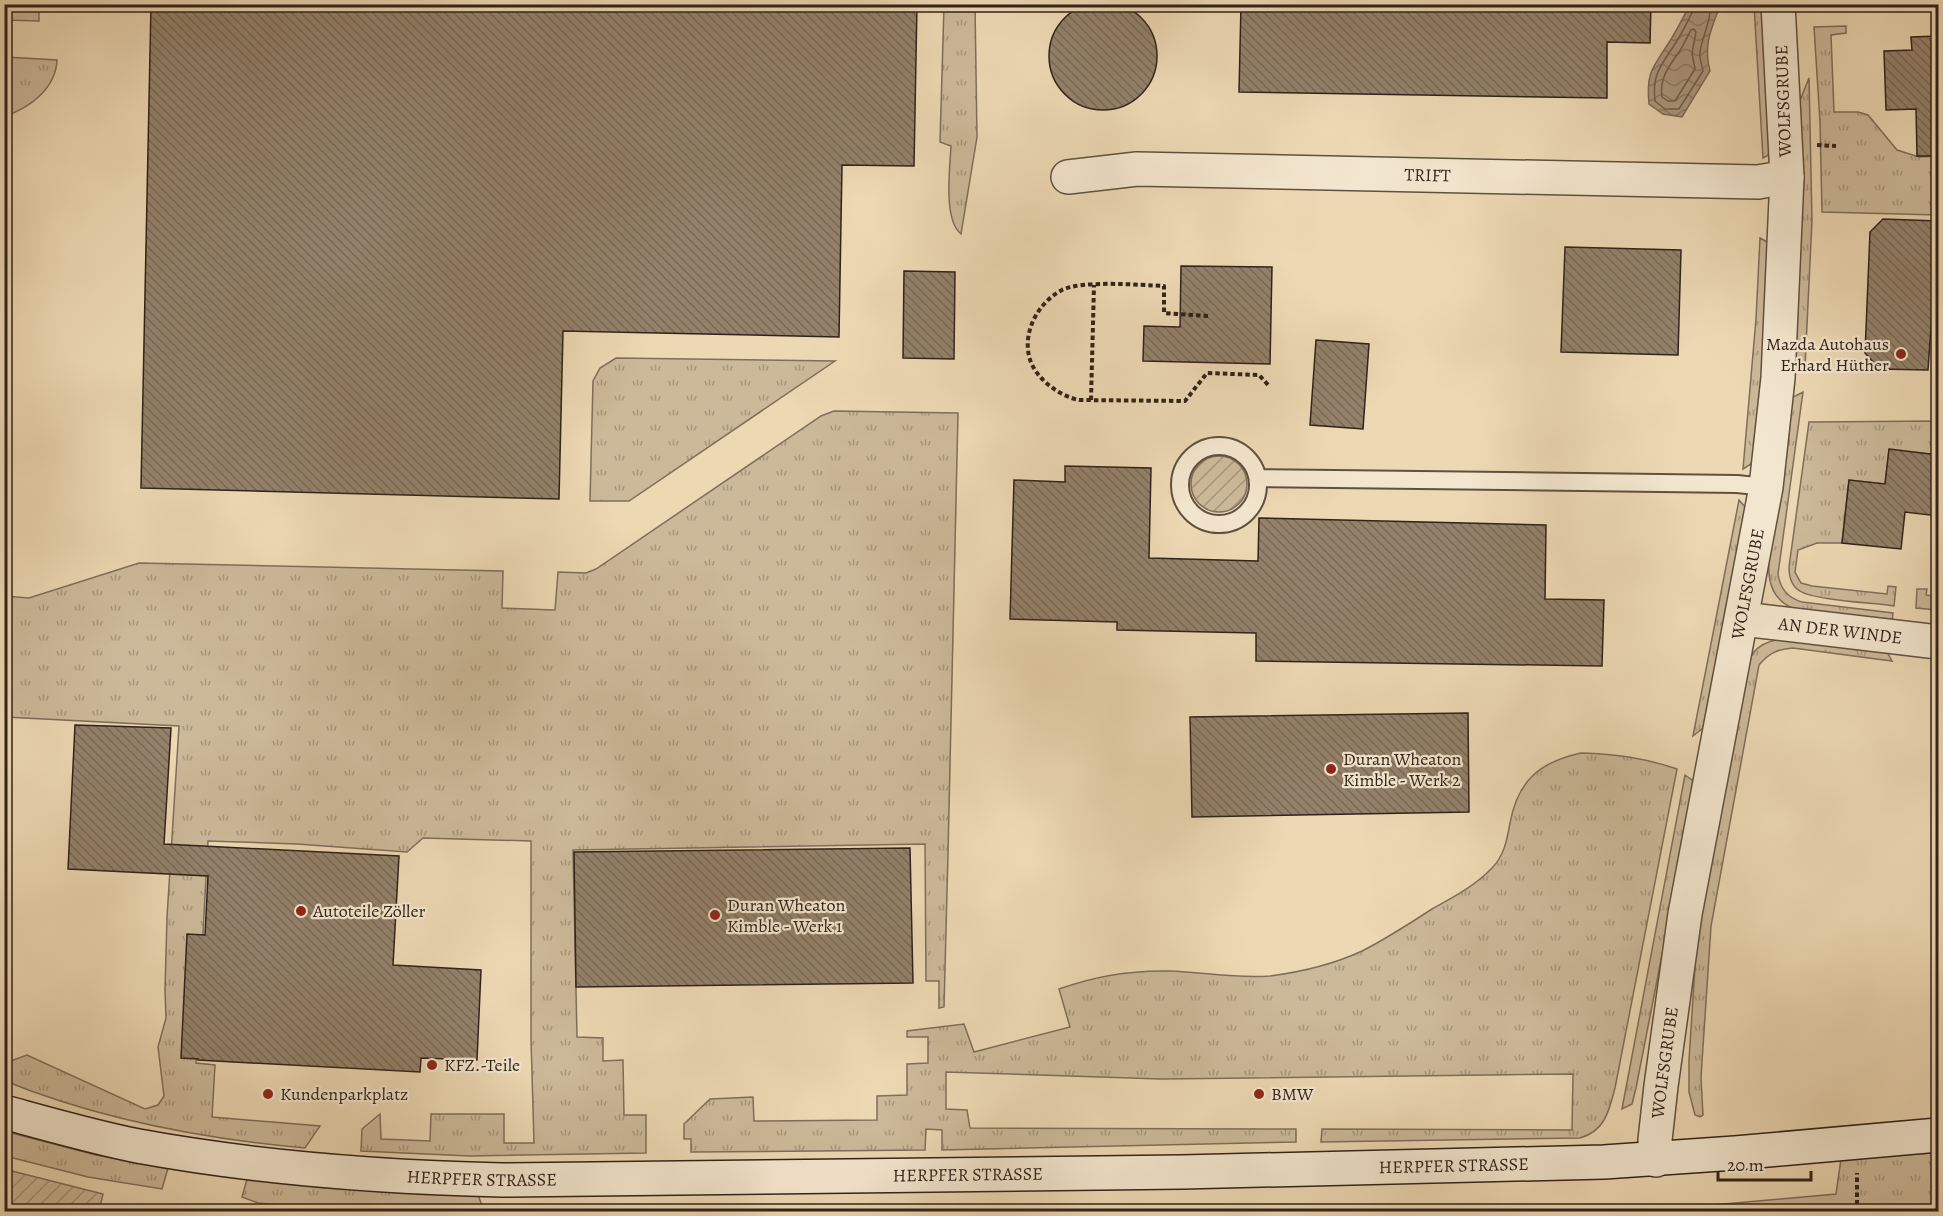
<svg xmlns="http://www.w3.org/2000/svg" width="1943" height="1216" viewBox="0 0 1943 1216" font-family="Alegreya,serif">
  <defs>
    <pattern id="grass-tufts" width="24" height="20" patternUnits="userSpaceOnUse" patternTransform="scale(1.5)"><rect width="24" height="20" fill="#ccb999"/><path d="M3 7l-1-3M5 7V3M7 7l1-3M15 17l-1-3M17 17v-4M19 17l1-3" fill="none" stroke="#a6967c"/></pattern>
    <pattern id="garden-furrows" width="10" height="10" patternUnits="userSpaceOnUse" patternTransform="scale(1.5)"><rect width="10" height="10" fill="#ccb999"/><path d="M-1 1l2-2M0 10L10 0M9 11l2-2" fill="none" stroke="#a6967c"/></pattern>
    <pattern id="water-waves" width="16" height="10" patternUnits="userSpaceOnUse" patternTransform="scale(1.5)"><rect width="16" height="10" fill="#ad9a7f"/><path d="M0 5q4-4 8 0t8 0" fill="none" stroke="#8d7d67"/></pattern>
    <pattern id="building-back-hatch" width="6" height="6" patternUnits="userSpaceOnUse" patternTransform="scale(1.5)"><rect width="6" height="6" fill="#93816a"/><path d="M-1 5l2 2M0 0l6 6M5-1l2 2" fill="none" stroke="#796956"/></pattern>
  </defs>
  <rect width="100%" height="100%" fill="#ecd8b3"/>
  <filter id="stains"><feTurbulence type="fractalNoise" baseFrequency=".00333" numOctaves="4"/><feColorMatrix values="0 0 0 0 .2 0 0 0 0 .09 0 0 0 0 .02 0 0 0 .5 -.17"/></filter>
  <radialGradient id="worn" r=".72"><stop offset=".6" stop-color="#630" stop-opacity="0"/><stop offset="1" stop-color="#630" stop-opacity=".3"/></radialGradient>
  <!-- grass -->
  <path fill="url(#grass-tufts)" stroke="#7f6e5a" stroke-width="1.5" d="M 5,4 L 39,5 L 39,21 L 5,20 Z
    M 944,5 L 975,5 L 977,137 L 961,234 C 943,220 950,167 951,146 L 940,142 Z
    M 1754,5 L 1766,5 L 1771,151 L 1767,156 L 1763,158 Z
    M 1846,26 L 1846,33 L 1831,35 L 1834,112 L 1858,112 L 1868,115 L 1897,150 L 1919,157 L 1938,156 L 1938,215 L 1822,212 L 1820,122 L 1814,27 Z
    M 5,57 L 57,60 C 56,88 30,108 5,116 Z
    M 1809,78 L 1812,220 L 1805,367 L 1793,367 L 1797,108 Z
    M 1760,238 L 1769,243 L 1764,364 L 1754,459 L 1751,464 L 1743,469 L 1756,319 Z
    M 616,358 L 835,361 L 629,501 L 590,501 L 593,381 L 600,368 Z
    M 1803,392 L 1778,574 C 1780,588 1788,598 1802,602 L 1893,613 L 1892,622 L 1799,611 C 1773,602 1767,584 1769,558 L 1790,401 L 1793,397 Z
    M 834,411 L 958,413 C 955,611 949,809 944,1007 L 939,1008 L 939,981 L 926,981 L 925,844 L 573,850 L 577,1037 L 603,1038 L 603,1061 L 623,1060 L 624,1115 L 646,1115 L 646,1153 L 470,1156 L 361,1151 L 362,1129 L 380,1114 L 381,1139 L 430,1141 L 431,1114 L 504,1114 L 504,1143 L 534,1143 L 531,1039 L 531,841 L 423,838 L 407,852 L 297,844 L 208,841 L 196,1063 L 215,1065 L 212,1117 L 320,1126 L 305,1148 C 204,1139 99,1119 5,1081 L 5,1063 L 27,1055 L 145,1109 L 158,1105 L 164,1096 L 158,1047 L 166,1018 L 165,990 L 167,917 L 179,726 L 5,717 L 5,596 L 29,598 L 139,563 L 503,571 L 502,608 L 555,610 L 558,572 L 586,573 L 596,569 L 821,416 Z
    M 1938,421 L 1938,455 L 1889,450 L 1885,484 L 1849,480 L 1842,543 L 1817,543 L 1798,550 L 1795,572 L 1801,583 L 1812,586 L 1887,594 L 1888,586 L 1896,587 L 1894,606 C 1875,603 1813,600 1800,591 C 1791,586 1789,576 1789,567 L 1809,422 Z
    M 1739,500 L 1746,508 L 1703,728 L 1693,736 Z
    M 1917,589 L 1927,589 L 1926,595 L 1938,597 L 1938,610 L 1916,608 Z
    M 1785,638 L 1886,650 L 1892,661 L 1793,648 C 1778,649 1769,653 1759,665 L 1711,926 L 1701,1077 L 1703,1115 L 1700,1117 L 1695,1115 L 1689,1092 L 1689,1060 L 1697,935 L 1748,662 C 1755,645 1768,641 1785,638 Z
    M 1581,753 C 1617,754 1644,758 1677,769 L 1615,1088 C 1609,1111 1605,1131 1580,1138 L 1321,1142 L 1322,1129 L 1572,1130 L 1573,1074 L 1161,1079 L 946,1072 L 946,1109 L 967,1110 L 970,1128 L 1296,1129 L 1296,1142 L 942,1150 L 942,1130 L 926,1129 L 925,1150 L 691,1152 L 691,1139 L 684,1139 L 684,1124 L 710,1099 L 753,1097 L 754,1121 L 877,1120 L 877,1096 L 907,1095 L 907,1064 L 928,1063 L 928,1037 L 907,1037 L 907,1031 L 964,1024 L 974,1052 L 1070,1027 L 1059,989 C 1095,976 1132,970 1170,971 C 1203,972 1237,979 1270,976 C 1301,972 1334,964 1362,951 C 1386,939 1409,924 1432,909 C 1453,897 1475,886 1492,868 C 1504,856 1507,840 1510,823 C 1518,780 1540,762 1581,753 Z
    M 1685,775 L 1692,780 L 1695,786 L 1636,1088 L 1632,1104 L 1622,1109 Z
    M 4,1131 L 96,1155 L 168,1168 L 162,1189 L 88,1177 L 5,1156 Z
    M 1938,1150 L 1938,1211 L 1634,1212 L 1836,1194 L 1841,1159 Z
    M 247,1179 L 383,1192 L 478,1195 L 484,1211 L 339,1211 L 258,1203 L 242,1197 Z"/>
  <!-- garden -->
  <path fill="url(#garden-furrows)" stroke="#7f6e5a" stroke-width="1.5" d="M1191 484a28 28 0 1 1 56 0a28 28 0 1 1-56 0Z
    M 4,1169 L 103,1194 L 99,1211 L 5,1211 Z"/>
  <!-- water -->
  <path fill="url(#water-waves)" stroke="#7c6a57" stroke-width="1.5" d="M 1692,5 L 1715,5 L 1718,11 C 1709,34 1704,48 1710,71 L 1682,117 L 1663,114 L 1649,104 C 1646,74 1652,68 1668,44 C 1676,32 1682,19 1689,7 Z"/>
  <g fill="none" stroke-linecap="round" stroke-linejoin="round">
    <!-- shore -->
    <path stroke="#705e4c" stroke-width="1.5" d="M 1695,4 L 1694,9 C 1687,22 1681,36 1673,47 C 1660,67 1652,75 1655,101 L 1665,109 L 1679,109 L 1703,71 C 1702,65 1699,58 1700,52 C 1702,36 1712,20 1710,4
      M 1694,29 L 1696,32 L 1692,53 L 1695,69 L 1675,101 L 1668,101 L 1662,97 C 1659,79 1669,66 1679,52 C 1684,45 1687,37 1691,30 Z"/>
  </g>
  <!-- building -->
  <path fill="url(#building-back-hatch)" stroke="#32221a" stroke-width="1.5" d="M1049 56a54 54 0 1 1 108 0a54 54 0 1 1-108 0Z
    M 151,4 L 917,4 L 914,166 L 842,165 L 839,337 L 563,331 L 559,499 L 141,488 Z
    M 1241,4 L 1651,4 L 1650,43 L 1607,42 L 1607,98 L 1239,92 Z
    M 1938,36 L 1938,156 L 1917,156 L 1916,109 L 1886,110 L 1884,51 L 1912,50 L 1911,37 Z
    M 1883,219 L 1938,221 L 1938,313 L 1932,313 L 1928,370 L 1879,369 L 1865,353 L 1870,232 Z
    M 1565,247 L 1681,250 L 1678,355 L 1561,352 Z
    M 1181,266 L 1272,267 L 1270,364 L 1143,361 L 1144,326 L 1180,327 Z
    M 904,271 L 955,272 L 954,359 L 903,358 Z
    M 1316,340 L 1369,344 L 1363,429 L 1310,425 Z
    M 1889,449 L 1938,455 L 1938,516 L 1905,512 L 1901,549 L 1842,543 L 1849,480 L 1885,484 Z
    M 1065,466 L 1151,468 L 1149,558 L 1258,561 L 1259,518 L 1546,525 L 1545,599 L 1604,600 L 1602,666 L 1256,661 L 1256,633 L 1117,630 L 1117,622 L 1010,619 L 1014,480 L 1065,482 Z
    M 1468,713 L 1469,812 L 1192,817 L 1190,717 Z
    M 75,725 L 171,728 L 164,844 L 399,856 L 393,965 L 481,970 L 477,1060 L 421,1058 L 420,1072 L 198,1060 L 198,1059 L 181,1058 L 187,934 L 205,935 L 208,876 L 68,869 Z
    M 910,848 L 913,983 L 576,987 L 574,852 Z"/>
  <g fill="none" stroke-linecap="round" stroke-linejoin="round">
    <!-- service casing -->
    <g stroke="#605040" stroke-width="20">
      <path id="service" d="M1180 485a39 39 0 1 1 78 0a39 39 0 1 1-78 0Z
        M 1258,478 L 1737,484 L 1766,487"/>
    </g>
    <!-- minor casing -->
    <g stroke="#605040" stroke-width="36">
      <g id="minor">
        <path id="s1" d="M 1068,177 L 1137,169 L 1758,182 L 1787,177"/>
        <path id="s2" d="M 1742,619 L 1938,642"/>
        <path id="s3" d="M 1656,1160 L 1655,1140 L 1661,1086 L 1685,914 L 1766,487 L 1778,378 L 1787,177 L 1778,4"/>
      </g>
    </g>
    <!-- secondary casing -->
    <g stroke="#32221a" stroke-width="36">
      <g id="secondary">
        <path id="s4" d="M 4,1112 C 48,1124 93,1137 138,1146 C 258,1168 379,1177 502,1180 L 1182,1172 L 1604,1162 L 1735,1153 L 1938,1135"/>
      </g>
    </g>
    <!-- path -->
    <path stroke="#32221a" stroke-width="4" stroke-dasharray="4.5 3" stroke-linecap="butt" d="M 1817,145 L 1836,146
      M 1208,316 L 1164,313 L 1164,286 C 1141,285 1082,280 1062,290 C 1039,302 1023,330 1029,356 C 1034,378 1059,396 1079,400 L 1185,401 L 1207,373 L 1259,375 L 1270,387
      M 1091,400 L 1094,285
      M 1857,1212 L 1857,1173"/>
    <!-- service -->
    <use href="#service" stroke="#f3e6ce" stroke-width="16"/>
    <!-- minor -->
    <use href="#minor" stroke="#f3e6ce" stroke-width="33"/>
    <!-- secondary -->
    <use href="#secondary" stroke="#f3e6ce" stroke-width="33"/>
  </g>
  <!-- markers -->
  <g fill="#8f2418" stroke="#f3e6ce" stroke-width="2">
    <circle cx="1901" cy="354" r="6"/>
    <circle cx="1331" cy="769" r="6"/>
    <circle cx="301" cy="911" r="6"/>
    <circle cx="715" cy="915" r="6"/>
    <circle cx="432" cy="1065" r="6"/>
    <circle cx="268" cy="1094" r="6"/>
    <circle cx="1259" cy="1094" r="6"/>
  </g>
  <g text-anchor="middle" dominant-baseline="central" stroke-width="4.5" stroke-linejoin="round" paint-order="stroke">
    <!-- street labels -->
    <g font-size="18" fill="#32221a" stroke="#f3e6ce">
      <text transform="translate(1783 101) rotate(-92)">WOLFSGRUBE</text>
      <text stroke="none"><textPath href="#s1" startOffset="360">TRIFT</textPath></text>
      <text stroke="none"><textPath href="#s3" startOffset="584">WOLFSGRUBE</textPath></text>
      <text stroke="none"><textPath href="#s2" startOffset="99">AN DER WINDE</textPath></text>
      <text stroke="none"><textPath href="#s3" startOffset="98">WOLFSGRUBE</textPath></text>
      <text stroke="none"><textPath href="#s4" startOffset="1456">HERPFER STRASSE</textPath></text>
      <text stroke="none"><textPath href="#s4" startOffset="970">HERPFER STRASSE</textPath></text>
      <text stroke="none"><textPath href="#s4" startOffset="484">HERPFER STRASSE</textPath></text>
    </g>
    <!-- poi labels -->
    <g font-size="18" fill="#32221a" stroke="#f3e6ce" text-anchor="start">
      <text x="1889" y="344" text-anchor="end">Mazda Autohaus<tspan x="1889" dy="21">Erhard Hüther</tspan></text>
      <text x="1343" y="759">Duran Wheaton<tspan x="1343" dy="21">Kimble - Werk 2</tspan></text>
      <text x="727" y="905">Duran Wheaton<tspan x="727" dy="21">Kimble - Werk 1</tspan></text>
      <text x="313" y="911">Autoteile Zöller</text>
      <text x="444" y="1065">KFZ.-Teile</text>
      <text x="280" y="1094">Kundenparkplatz</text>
      <text x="1271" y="1094">BMW</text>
    </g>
  </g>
  <!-- margin -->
  <rect width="1943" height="1216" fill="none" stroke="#ecd8b3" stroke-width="24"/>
  <rect x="6" y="6" width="1931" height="1204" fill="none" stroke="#32221a" stroke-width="3"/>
  <rect x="12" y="12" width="1919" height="1192" fill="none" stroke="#32221a" stroke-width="1.5"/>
  <!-- scale -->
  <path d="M1718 1171v9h93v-9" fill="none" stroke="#32221a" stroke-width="3"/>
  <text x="1727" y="1171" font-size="18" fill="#32221a" stroke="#f3e6ce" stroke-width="4.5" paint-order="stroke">20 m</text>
  <rect width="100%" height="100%" filter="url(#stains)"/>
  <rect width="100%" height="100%" fill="url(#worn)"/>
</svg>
